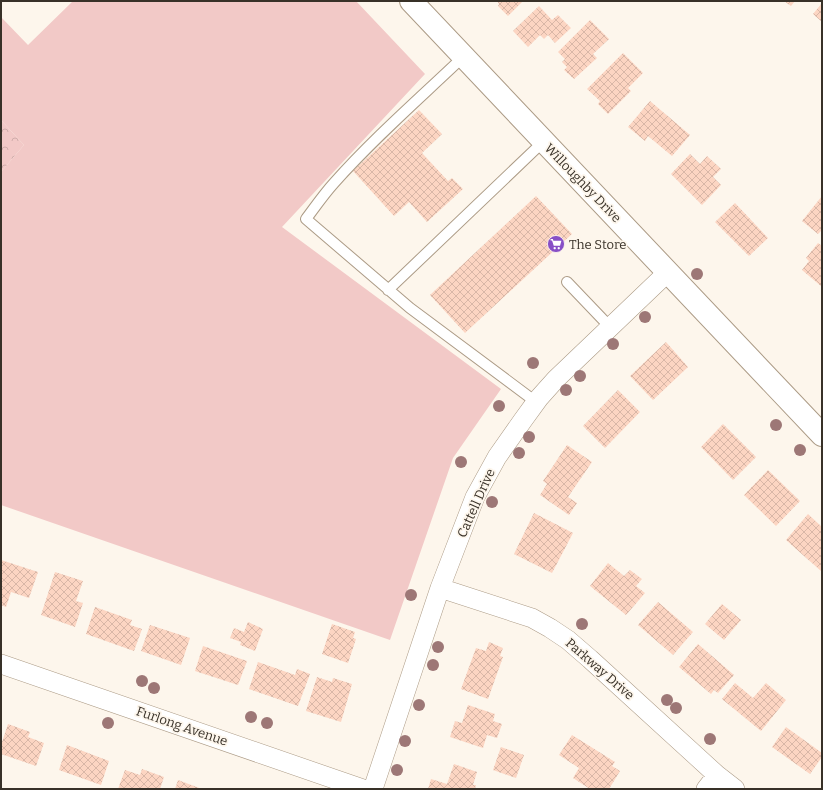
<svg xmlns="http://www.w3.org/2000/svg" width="823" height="790" viewBox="0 0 823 790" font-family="Bitter,serif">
  <defs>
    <pattern id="forest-crowns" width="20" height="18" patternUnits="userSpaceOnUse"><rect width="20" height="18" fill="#f2c9c7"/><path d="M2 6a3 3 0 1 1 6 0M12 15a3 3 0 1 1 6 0" fill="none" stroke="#d0adab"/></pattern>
    <pattern id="building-cross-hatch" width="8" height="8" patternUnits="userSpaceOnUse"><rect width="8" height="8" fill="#fcd5c2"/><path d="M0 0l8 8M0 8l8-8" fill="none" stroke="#d9b7a7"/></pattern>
  </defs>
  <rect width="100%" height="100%" fill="#fdf6ec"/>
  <!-- grass -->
  <path fill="#f2c9c7" d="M 73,1 L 356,1 L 425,74 L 282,227 L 501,389 L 453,458 L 390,640 L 1,505 L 1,172 L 24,145 L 1,120 L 1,17 L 28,45 Z"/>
  <!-- forest -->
  <path fill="url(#forest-crowns)" d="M 1,120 L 24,145 L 1,172 Z"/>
  <!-- building -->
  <path fill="url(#building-cross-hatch)" d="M 497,1 L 523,1 L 508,16 L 498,6 L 499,4 Z
    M 784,1 L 795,1 L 791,6 Z
    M 822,3 L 822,22 L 813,14 Z
    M 539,6 L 552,20 L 558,15 L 571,28 L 555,43 L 548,35 L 544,39 L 540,35 L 528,47 L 513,31 Z
    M 590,20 L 609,39 L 593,54 L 597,58 L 574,79 L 564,70 L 567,67 L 562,62 L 565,59 L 558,52 Z
    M 623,53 L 643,73 L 628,88 L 631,91 L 608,114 L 598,104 L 600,101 L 587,89 Z
    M 650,101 L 690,135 L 672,156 L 648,136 L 645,141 L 628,127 Z
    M 419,110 L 442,134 L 422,153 L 448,181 L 452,178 L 463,189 L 427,222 L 409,202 L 394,216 L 353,171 Z
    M 690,154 L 700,164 L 707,156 L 721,169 L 713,177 L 721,185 L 702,205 L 671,174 Z
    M 536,196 L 572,234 L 465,333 L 430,295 Z
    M 822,196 L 822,230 L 818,234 L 802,221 Z
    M 735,203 L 768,238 L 749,256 L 715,222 Z
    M 818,243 L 822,246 L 822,287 L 802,270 L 809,261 L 806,258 Z
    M 666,342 L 688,367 L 653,400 L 630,376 Z
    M 618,390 L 640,412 L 605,448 L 583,426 Z
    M 723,424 L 756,457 L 733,480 L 701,447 Z
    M 567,445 L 592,462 L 568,497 L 577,503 L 569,515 L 540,495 L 547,484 L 543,481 Z
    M 768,470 L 800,501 L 776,526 L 744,495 Z
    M 534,513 L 573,533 L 552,573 L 514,554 Z
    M 808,514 L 822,527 L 822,571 L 821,571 L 786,540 Z
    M 1,560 L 38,572 L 29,598 L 11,592 L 6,607 L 1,605 Z
    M 608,563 L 624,576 L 630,570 L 642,579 L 636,586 L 645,593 L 626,615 L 590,586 Z
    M 55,572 L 83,581 L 76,601 L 83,603 L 75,627 L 41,615 Z
    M 658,602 L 693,632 L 673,655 L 638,625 Z
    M 722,604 L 741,620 L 724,640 L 705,624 Z
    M 95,607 L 132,620 L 130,625 L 142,629 L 134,651 L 86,634 Z
    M 248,622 L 263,629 L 255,651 L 240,645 L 241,642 L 230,638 L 234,628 L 244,632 Z
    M 332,624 L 355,632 L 353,638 L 356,639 L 348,663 L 322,654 Z
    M 150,625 L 190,638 L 181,665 L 141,651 Z
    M 489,642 L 503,648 L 500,656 L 503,657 L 488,699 L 461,689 L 476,648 L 486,651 Z
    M 698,644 L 734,675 L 718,693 L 714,690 L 711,694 L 679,667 Z
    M 203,646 L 247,661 L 238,685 L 195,671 Z
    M 258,662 L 295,675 L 297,669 L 310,674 L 298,706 L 249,689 Z
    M 317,677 L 332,682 L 333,678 L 352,684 L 341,722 L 306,711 Z
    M 735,683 L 753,698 L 766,683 L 786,700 L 761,731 L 722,699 Z
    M 468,705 L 495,714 L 493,721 L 502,724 L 497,738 L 487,735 L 483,748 L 450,737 L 455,721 L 462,723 Z
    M 8,724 L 30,732 L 28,737 L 44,743 L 36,766 L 1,754 L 1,745 Z
    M 786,727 L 822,753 L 822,757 L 810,774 L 772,747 Z
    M 572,735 L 615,762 L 612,766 L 620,771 L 609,789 L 590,789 L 573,778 L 579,768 L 559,755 Z
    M 67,745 L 109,761 L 101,785 L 59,770 Z
    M 501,747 L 524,755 L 516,778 L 493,770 Z
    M 454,764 L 477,772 L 473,785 L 476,785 L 475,789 L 428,789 L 431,779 L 447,784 Z
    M 142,769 L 164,777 L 160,789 L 118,789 L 125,770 L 140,775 Z
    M 178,780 L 202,789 L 175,789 Z"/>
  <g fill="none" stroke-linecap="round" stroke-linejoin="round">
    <!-- lane casing -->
    <g stroke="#ac9b86" stroke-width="12">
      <path id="lane" d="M 463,57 C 420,98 374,138 334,183 C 324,194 315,207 306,219 L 410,308 L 536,402
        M 567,282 L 610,327
        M 388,290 L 544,141"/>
    </g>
    <!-- street casing -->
    <g stroke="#ac9b86" stroke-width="20">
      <path id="street" d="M 440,588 L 532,618 L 550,628 L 568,640 L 590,659 L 717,775 L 735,789
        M 1,664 L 363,789
        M 373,789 L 440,588 L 475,497 L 497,457 L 523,420 L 539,398 L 556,379 L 668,272
        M 706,789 L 717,775"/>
    </g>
    <!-- secondary casing -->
    <g stroke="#ac9b86" stroke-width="24">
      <path id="secondary" d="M 411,1 L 822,435"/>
    </g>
    <!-- lane -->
    <use href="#lane" stroke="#fff" stroke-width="10"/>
    <!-- street -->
    <use href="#street" stroke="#fff" stroke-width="19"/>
    <!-- secondary -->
    <use href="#secondary" stroke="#fff" stroke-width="22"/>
  </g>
  <!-- trees -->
  <g fill="#9d7776">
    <circle cx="697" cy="274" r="6"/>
    <circle cx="645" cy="317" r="6"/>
    <circle cx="613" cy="344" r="6"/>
    <circle cx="533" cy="363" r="6"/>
    <circle cx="580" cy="376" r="6"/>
    <circle cx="566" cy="390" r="6"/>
    <circle cx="499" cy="406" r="6"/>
    <circle cx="776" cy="425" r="6"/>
    <circle cx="529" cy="437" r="6"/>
    <circle cx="800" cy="450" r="6"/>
    <circle cx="519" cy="453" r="6"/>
    <circle cx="461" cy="462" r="6"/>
    <circle cx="492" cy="502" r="6"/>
    <circle cx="411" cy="595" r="6"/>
    <circle cx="582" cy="624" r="6"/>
    <circle cx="438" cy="647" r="6"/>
    <circle cx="433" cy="665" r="6"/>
    <circle cx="142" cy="681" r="6"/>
    <circle cx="154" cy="688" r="6"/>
    <circle cx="667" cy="700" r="6"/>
    <circle cx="419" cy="705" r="6"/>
    <circle cx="676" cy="708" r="6"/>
    <circle cx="251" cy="717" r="6"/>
    <circle cx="108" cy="723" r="6"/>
    <circle cx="267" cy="723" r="6"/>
    <circle cx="710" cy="739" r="6"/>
    <circle cx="405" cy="741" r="6"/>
    <circle cx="397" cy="770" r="6"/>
  </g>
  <!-- icons -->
  <defs>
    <g id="supermarket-disc" transform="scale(0.9)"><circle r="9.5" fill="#874fc6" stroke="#fdf6ec"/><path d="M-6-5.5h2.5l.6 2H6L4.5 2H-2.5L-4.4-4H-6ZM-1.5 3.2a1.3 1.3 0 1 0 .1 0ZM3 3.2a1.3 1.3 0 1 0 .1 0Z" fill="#fff"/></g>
  </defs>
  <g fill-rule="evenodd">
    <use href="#supermarket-disc" x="556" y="244"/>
  </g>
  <g text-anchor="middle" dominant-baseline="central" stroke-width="3.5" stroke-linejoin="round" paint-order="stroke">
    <!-- street labels -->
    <g font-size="13" fill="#383128" stroke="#fdf6ec">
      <text transform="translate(583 183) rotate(46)">Willoughby Drive</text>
      <text transform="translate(476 503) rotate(-66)">Cattell Drive</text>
      <text transform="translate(600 669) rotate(41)">Parkway Drive</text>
      <text transform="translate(182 726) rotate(19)">Furlong Avenue</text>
    </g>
    <!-- poi labels -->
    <g font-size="13" fill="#383128" stroke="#fdf6ec" text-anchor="start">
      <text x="569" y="244">The Store</text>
    </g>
  </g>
  <!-- border -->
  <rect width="823" height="790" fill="none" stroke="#383128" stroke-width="4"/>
</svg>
